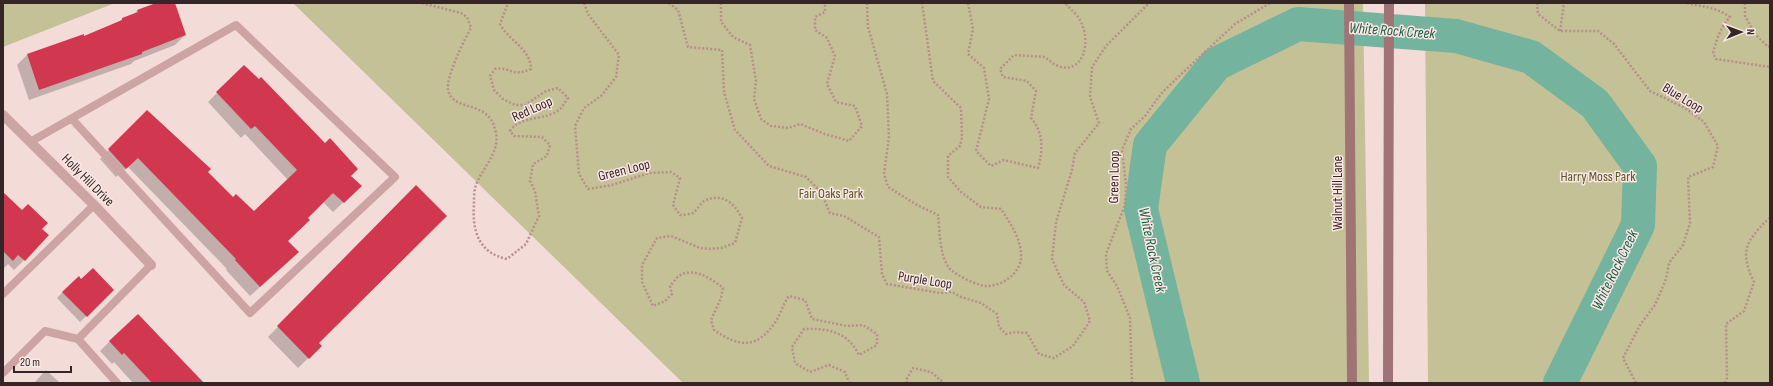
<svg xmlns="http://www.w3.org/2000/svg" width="1773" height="386" viewBox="0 0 1773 386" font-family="'Sofia Sans Condensed',sans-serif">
  <rect width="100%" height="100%" fill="#f3dbd7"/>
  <!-- green -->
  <path fill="#c4c196" d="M 3,3 L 115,3 L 3,47 Z
    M 293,3 L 1363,3 L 1369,383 L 683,383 Z
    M 1425,3 L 1770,3 L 1770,383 L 1428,383 Z"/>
  <!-- shadow -->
  <path fill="#0003" d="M 159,3 L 174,3 L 185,35 L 175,45 L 134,61 L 131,64 L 29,100 L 17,65 L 27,55 L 84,37 L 118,23 L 122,19 L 133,15 L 138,10 Z
    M 217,93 L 350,176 L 351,195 L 333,212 L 323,202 L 307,218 L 287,241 L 288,262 L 250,296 L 226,270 L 227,269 L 128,167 L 116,177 L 100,159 L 147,111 L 233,198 L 253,213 L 288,180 L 245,134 L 241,138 L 208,102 Z
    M 416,186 L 318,343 L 321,346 L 298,368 L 268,337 Z
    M 3,194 L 40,229 L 24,260 L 14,270 L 8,264 L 3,269 Z
    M 78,277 L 81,280 L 113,290 L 80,322 L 57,298 Z
    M 110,341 L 203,383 L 133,383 L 114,362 L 112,364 L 100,351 Z
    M 46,370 L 60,383 L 34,383 Z"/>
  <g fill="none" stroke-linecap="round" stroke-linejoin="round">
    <!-- river -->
    <path stroke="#74b39d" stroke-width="34" d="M 1183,383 L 1141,209 L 1150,145 L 1216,64 L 1298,24 L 1456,36 L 1531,57 L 1595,104 L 1640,166 L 1638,225 L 1560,383"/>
  </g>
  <!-- building -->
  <path fill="#d1384f" d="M 156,3 L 175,3 L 186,35 L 142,52 L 142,54 L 39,90 L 27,54 L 84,34 L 84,36 L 122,20 L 122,18 L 138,12 L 137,10 Z
    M 244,65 L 259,79 L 261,77 L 325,143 L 330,138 L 358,169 L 351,176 L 362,186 L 344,203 L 333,193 L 308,218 L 310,220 L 288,241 L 299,252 L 260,287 L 235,260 L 236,259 L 138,158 L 126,169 L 108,149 L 147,110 L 211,169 L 208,172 L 233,197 L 236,194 L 254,211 L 297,170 L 255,126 L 251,129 L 216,92 Z
    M 416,185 L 447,216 L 319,343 L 322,346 L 309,359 L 277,326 Z
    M 3,192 L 22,210 L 28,204 L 48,223 L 42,229 L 49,235 L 25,261 L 18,255 L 13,261 L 3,251 Z
    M 93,268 L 114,290 L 87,317 L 62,292 L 79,276 L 81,279 Z
    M 138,314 L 204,383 L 152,383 L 124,353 L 122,355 L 109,341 Z"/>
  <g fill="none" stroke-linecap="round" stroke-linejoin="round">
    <!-- path -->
    <path stroke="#b88e8d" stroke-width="2.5" stroke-dasharray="2 2" stroke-linecap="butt" d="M 422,3 L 461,13 L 467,17 L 471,28 C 464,40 446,77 448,90 C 453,113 490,98 496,133 C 500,154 480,170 475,188 C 474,193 474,199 474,204 C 472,230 478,253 507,259 L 526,244 L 539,216 L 535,191 L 530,181 L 533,164 L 547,156 L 550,145 L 542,137 L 514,136 L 510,131 C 520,115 547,121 560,109 C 563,106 565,102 568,98 L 558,88 L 546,91 L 525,105 L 515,105 L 503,99 L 494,90 L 490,76 L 495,69 C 511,66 511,78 531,69 C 531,49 508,40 500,24 L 508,3
      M 584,3 L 588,14 L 619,55 L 616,77 L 601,96 L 584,108 L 575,126 L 579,174 L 588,189 L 612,185 L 649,173 L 671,172 L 680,178 L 673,205 L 680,215 C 684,215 689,214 693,213 C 697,210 700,204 704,201 C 722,192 734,203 742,218 L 735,243 L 721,248 L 709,249 L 700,248 L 671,236 L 657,238 L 642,265 L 642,282 L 653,306 L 665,301 L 672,294 L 670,286 C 673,283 676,278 679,276 C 693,266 712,279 723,288 L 721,298 L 711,320 L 714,330 C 739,347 757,350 776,321 C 781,313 783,304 789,296 L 805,300 L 812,319 L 847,326 L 863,325 L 877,334 L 877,345 L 859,355 C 848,332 828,328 804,329 L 792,347 L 795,363 L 810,372 L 829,365 L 845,372 L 849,383
      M 669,3 L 678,10 L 688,47 L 722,50 L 724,92 L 735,130 L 769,166 L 806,177 L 821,192 L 830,213 L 844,216 L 879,237 L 882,274 L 887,284 L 940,293 L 952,292 L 961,297 L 981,303 L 997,314 L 999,327 L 1006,334 L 1016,332 L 1027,333 L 1039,354 L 1054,358 L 1073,346 L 1090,321 L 1084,302 L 1064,285 L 1052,259 L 1056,222 L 1072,170 L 1075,153 L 1099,123 L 1090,97 L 1092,67 L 1106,46 L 1149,3
      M 721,3 L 721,22 L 733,37 L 750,45 L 756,81 L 754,99 L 761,119 L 771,126 L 788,128 L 800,124 L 825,134 L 849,141 L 862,126 L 855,106 L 836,102 L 827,84 L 835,56 L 827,38 L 815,30 L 815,17 L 825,12 L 825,3
      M 867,3 L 868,27 L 887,94 L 889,137 L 884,174 L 888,187 L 917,205 L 938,215 C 940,231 939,256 950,269 C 956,275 979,287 988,286 C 1004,285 1023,272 1021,253 C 1020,237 1010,223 1001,209 L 981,207 L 961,192 L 948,177 L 948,156 L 960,146 L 962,137 L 961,108 L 933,81 L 922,3
      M 968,3 L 973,29 L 968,54 L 984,68 L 989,99 L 976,151 L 991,166 L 1004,160 L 1038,168 C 1043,150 1044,133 1031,118 L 1036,91 L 1027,81 L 1003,77 L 1000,69 L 1014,55 L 1045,57 C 1074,85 1095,52 1081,22 C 1078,15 1070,9 1065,3
      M 1537,3 L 1538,14 L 1560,31 L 1598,31 L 1614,44 L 1650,91 L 1685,108 L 1704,122 L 1718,146 L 1713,167 L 1688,177 L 1690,223 L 1683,245 L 1669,263 L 1666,279 L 1655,305 L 1640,325 L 1623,358 L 1636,383
      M 1687,3 C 1703,7 1716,7 1730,17 C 1720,28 1717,39 1713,53 L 1716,59 L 1770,67
      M 1745,3 L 1745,16 L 1756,35 L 1768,47 L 1770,46
      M 1560,31 L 1564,3
      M 907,383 L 906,380 L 913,368 L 931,372 L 944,383
      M 1132,383 L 1130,318 L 1117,286 L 1107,271 L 1106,254 L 1125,205 L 1126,185 L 1122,150 L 1131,129 L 1145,116 L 1161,94 L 1176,79 L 1235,24 L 1270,3
      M 1725,383 L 1727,378 L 1726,324 L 1744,311 L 1754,282 C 1749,272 1744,259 1747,248 C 1748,240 1763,223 1770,218"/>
    <!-- lane -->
    <path stroke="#cca5a2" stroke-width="8" d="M 30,142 L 236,25 L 395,177 L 250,313 L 72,119
      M 3,294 L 94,205
      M 78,339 L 151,265
      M 3,373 L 45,331 L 78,339 L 117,383"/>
    <!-- street -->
    <path stroke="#cca5a2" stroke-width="10" d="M 3,115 L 94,205 L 151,265"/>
    <!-- secondary -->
    <path stroke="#a07475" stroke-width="10" d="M 1349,3 L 1352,383
      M 1388,383 L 1389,3"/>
  </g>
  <g text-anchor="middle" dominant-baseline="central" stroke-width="3" stroke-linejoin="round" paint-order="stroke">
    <!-- street labels -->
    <g font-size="14" fill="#362527" stroke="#fbe7e4">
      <text transform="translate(1683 98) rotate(31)">Blue Loop</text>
      <text transform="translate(532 109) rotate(-24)">Red Loop</text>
      <text transform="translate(624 170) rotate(-14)">Green Loop</text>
      <text transform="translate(1114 177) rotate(-89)">Green Loop</text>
      <text transform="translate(88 180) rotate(45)">Holly Hill Drive</text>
      <text transform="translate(1337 193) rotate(-90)">Walnut Hill Lane</text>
      <text transform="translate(925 280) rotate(9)">Purple Loop</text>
    </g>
    <!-- park labels -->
    <g font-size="14" fill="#575527" stroke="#fbe7e4">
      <text x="1598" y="176">Harry Moss Park</text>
      <text x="831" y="193">Fair Oaks Park</text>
    </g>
    <!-- water labels -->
    <g font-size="15" font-style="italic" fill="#175b45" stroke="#fbe7e4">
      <text transform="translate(1392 31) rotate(4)">White Rock Creek</text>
      <text transform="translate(1152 250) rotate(78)">White Rock Creek</text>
      <text transform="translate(1615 270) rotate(-64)">White Rock Creek</text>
    </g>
  </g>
  <!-- border -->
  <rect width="1773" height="386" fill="none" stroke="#362527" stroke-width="8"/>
  <!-- north arrow -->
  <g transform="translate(1741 32) rotate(89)" stroke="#fbe7e4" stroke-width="3" paint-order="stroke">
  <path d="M0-3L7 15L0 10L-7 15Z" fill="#362527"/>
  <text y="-6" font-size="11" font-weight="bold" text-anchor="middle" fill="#362527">N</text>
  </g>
  <!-- scale -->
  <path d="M14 366v6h57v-6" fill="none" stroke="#362527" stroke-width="2"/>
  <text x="20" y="366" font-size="12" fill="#362527" stroke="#fbe7e4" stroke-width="3" paint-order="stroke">20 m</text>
</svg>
